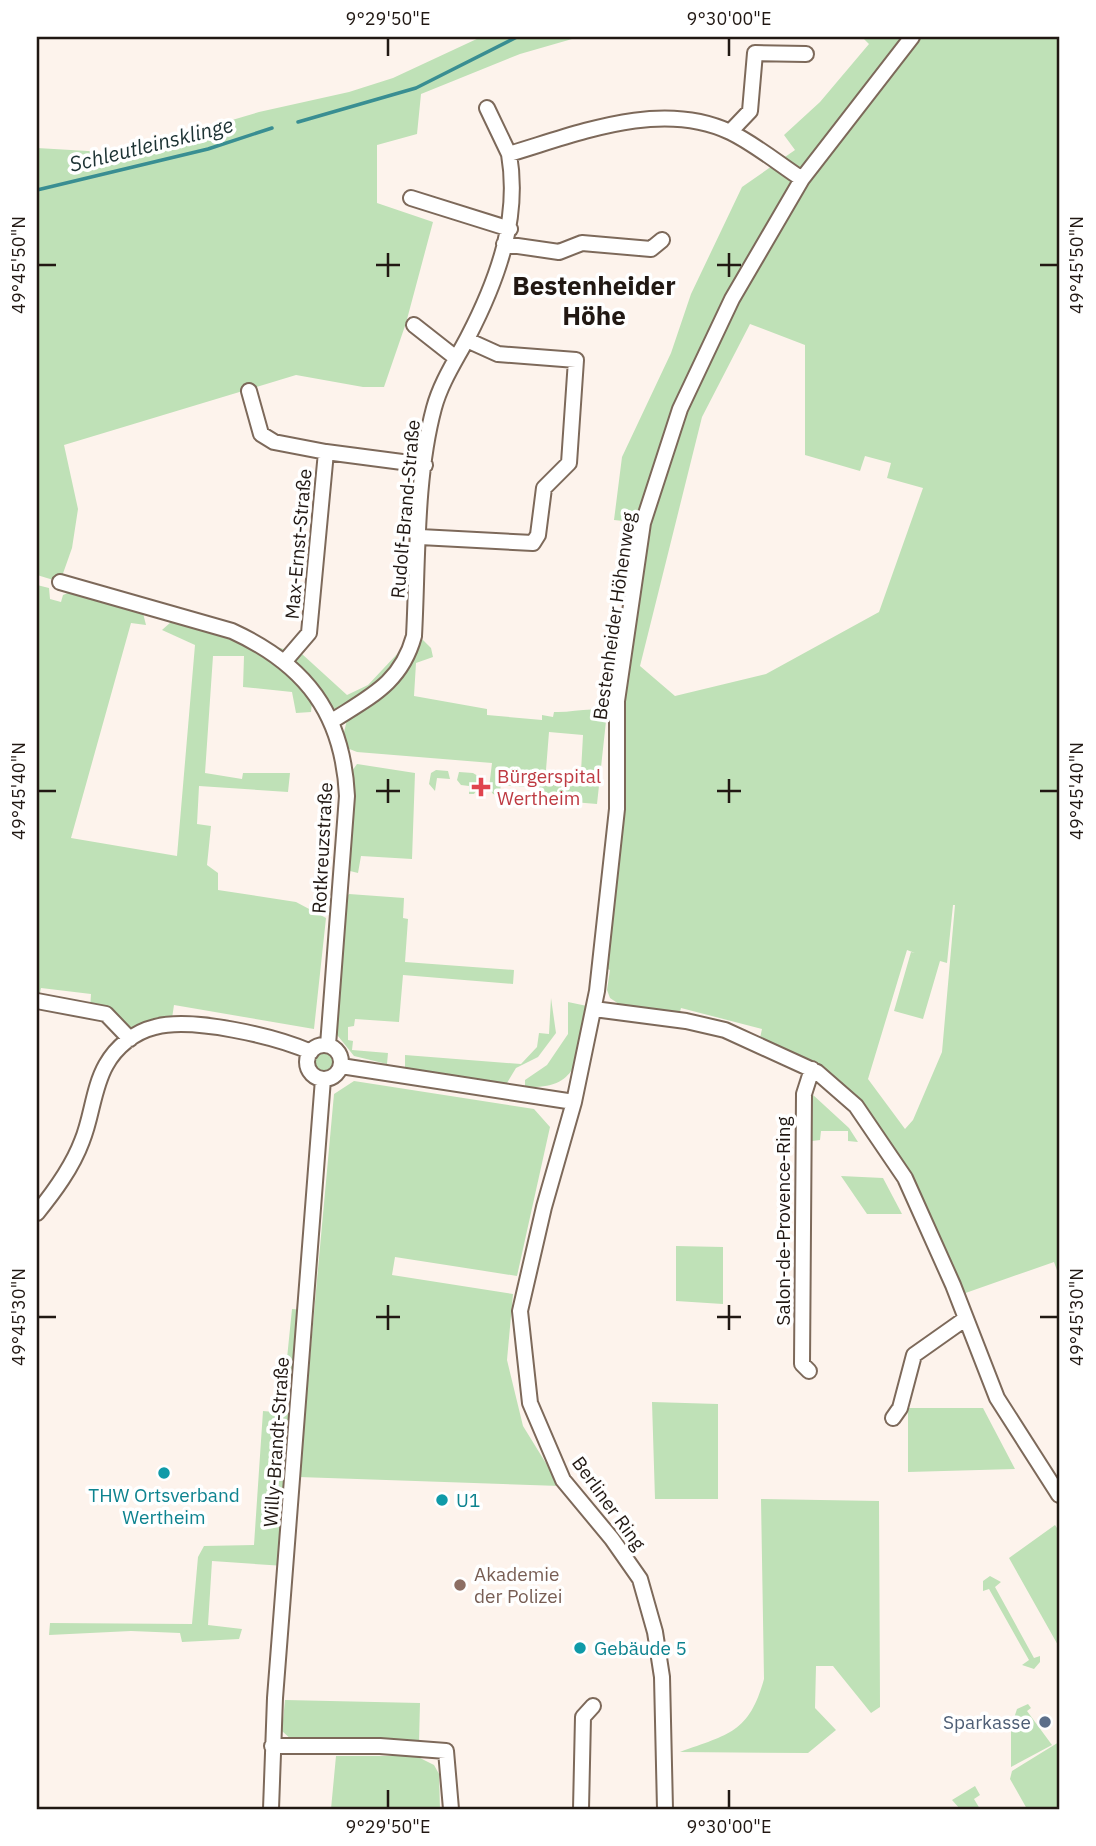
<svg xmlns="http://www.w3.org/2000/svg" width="1096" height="1846" viewBox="0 0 1096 1846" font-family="'IBM Plex Sans',sans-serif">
  <rect width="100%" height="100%" fill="#fdf3ec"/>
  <!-- green -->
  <path fill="#bfe1b7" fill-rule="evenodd" d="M 481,37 L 579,37 L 520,54 L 421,94 L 417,134 L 377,145 L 377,203 L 433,222 L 406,323 L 384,387 L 363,387 L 296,375 L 64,445 L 78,509 L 72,548 L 60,582 L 37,575 L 37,148 L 122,153 L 156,149 L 205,128 L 259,112 L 349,92 L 393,78 Z
    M 862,37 L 1059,37 L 1059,1276 L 1054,1262 L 957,1296 C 921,1214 887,1119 813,1065 C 797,1053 777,1046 760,1038 L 762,1029 L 681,1008 L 679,1016 L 619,1004 L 610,998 L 607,990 L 610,970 L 600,966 L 617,701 L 642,523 L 614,520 L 622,457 L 671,353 L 691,294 L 742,187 L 795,150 L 784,135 L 820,102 L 869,44 ZM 750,324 L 805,345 L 805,455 L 860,471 L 865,456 L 891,463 L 887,478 L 923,488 L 879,612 L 766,674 L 675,696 L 640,666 L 702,417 ZM 953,905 L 955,905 L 942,1052 L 913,1120 L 905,1129 L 868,1079 L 907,950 L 915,953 L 911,952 L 894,1011 L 923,1019 L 940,961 L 947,963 Z
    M 37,585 L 49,588 L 50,599 L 61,602 L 63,595 L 68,593 L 143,613 L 146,625 L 131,623 L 71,838 L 177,856 L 195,645 L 162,630 L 171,622 C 227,625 278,660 312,702 L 311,712 L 296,713 L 292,692 L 243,687 L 244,656 L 213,656 L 205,773 L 242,779 L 243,773 L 290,773 L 288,792 L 199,786 L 197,824 L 211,826 L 207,865 L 218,873 L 218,890 L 296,902 L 326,918 L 314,1029 L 174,1005 L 171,1025 L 137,1033 L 90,1009 L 91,994 L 41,988 L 39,998 L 37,997 Z
    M 414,636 L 407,661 L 332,721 L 313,690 L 255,641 L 302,654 L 347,695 L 368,685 Z
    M 421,638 L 431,648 L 433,657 L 416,663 L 414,696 L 487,709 L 487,715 L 542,720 L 542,715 L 553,717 L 554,712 C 572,713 591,706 607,712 L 597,804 L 537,799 L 537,788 L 501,785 L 499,796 L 493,794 L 489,788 L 492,763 L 357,752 L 347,748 L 344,732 L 348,716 C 383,697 413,679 421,638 ZM 549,732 L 583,735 L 581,772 L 546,770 Z
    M 357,764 L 415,773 L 412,859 L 361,856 L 358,873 L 350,871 L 352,771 Z
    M 436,770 L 448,771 L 450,779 L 437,778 L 435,791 L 429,784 L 431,773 Z
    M 459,772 L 473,773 L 478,776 L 479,787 L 474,794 L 469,794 L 469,786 L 461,785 L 457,780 Z
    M 349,894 L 404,898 L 403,918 L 408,919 L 405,962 L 514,970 L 513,984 L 403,975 L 399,1022 L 355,1019 L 354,1026 L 348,1027 L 348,1040 L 353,1041 L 352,1050 L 388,1053 L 387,1064 L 354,1056 L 334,1031 L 346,898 Z
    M 551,998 L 556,1033 L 538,1057 L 516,1068 L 507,1083 L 405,1069 L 405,1055 L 521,1064 L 537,1047 L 539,1033 L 549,1034 Z
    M 568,1002 L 587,1006 C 578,1052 584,1090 525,1087 L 525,1080 L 547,1065 L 568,1034 Z
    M313 1061a11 11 0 1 1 22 0a11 11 0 1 1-22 0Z
    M 354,1081 L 534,1109 L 550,1127 L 517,1276 L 395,1257 L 392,1275 L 513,1294 L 507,1360 L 523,1426 L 560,1486 L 299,1477 L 334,1094 Z
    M 812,1094 L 849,1128 L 858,1142 L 848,1141 L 848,1131 L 821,1131 L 820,1140 L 812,1141 Z
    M 841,1176 L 883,1178 L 902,1214 L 867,1214 Z
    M 676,1246 L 723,1247 L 723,1304 L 676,1301 Z
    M 292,1309 L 305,1310 L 300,1378 L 285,1378 Z
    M 652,1402 L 718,1404 L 718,1499 L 655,1499 Z
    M 908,1408 L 983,1408 L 1015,1469 L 908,1472 Z
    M 263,1411 L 297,1414 L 285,1566 L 212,1561 L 208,1625 L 242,1629 L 239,1639 L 182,1642 L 180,1633 L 131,1631 L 49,1635 L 50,1623 L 192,1624 L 198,1557 L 204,1546 L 254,1545 Z
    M 761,1499 L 879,1501 L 880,1707 L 871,1713 L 833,1666 L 816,1666 L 815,1708 L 836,1730 L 808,1753 L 680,1752 C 729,1734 749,1733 764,1679 Z
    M 1055,1525 L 1059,1531 L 1059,1647 L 1009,1558 Z
    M 990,1576 L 1001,1582 L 995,1587 L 1034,1658 L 1040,1656 L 1040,1662 L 1034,1669 L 1022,1665 L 1029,1660 L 989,1589 L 983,1591 L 983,1581 Z
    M 285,1700 L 420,1703 L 419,1742 L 293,1741 L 282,1731 Z
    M 1028,1704 L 1031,1708 L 1027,1711 L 1052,1745 L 1011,1767 L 1011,1727 L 1017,1709 Z
    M 1059,1742 L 1059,1809 L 1027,1809 L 1010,1779 L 1012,1771 Z
    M 336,1756 L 416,1756 L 434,1765 L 439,1774 L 440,1809 L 331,1809 Z
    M 975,1786 L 980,1795 L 974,1799 L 980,1809 L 960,1809 L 952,1800 Z"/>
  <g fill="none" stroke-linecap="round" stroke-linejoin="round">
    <!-- stream -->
    <path stroke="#398e92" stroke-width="3.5" d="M 298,122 L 416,88 L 517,37
      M 37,190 L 208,149 L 272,128"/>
    <!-- minor casing -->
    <g stroke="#7d695a" stroke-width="18">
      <path id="minor" d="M 487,108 L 509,154
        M 730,132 L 750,111 L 755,53 L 806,54
        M 411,198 L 510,229
        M 504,244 L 559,252 L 582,243 L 651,249 L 662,240
        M 414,325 L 456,358
        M 249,391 L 261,434 L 274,442 L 326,452 L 309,633 L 285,661
        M 326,452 L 425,465
        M 420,537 L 533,543 L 538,535 L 544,488 L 569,463 L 576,360 L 498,354 L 467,340
        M 60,582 L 232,631 C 306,665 343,714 347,796 L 328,1045
        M 332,721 C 371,696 401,683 414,636 C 418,563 415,479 434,408 C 441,382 456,360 468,337 C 498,279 520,218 509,154 C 577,134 660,99 730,132 C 755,144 779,164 802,179
        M 37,1001 L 106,1014 L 130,1039
        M 594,1009 L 686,1021 L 725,1030 L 817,1072 L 856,1106 L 905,1178 L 953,1285 L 997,1398 L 1059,1495
        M307 1062a17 17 0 1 1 34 0a17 17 0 1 1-34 0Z
        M 341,1066 L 574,1102
        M 37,1213 C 54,1192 72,1168 82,1141 C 92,1117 93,1088 106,1065 C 116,1047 134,1032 155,1027 C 192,1017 275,1036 311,1052
        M 809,1371 L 802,1364 L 804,1094 L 812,1069
        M 893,1418 L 900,1408 L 914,1355 L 965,1319
        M 272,1746 L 380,1746 L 446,1751 L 451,1809
        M 271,1809 L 275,1698 L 323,1079
        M 581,1809 L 583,1717 L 593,1706
        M 665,1809 L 662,1677 L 655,1632 L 640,1579 L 612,1539 L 563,1480 L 530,1403 L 520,1311 L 544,1207 L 574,1102 L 597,991 L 617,809 L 617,701 L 643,523 L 680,409 L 732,299 L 802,179 L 912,37"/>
    </g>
    <!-- minor -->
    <use href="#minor" stroke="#fff" stroke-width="14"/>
  </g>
  <!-- ticks -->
  <path fill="none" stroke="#211813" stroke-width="2.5" d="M 388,38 L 388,56M 729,38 L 729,56M 388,253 L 388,277M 729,253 L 729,277M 38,265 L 56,265M 376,265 L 400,265M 717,265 L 741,265M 1040,265 L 1058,265M 388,779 L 388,803M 729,779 L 729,803M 38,791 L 56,791M 376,791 L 400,791M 717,791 L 741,791M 1040,791 L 1058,791M 388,1305 L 388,1330M 729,1305 L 729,1330M 38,1317 L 56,1317M 376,1317 L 400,1317M 717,1317 L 741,1317M 1040,1317 L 1058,1317M 388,1790 L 388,1808M 729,1790 L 729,1808"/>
  <!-- markers -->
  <path fill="#e0444e" stroke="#fff" stroke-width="2.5" d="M477.5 776.5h7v7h7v7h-7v7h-7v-7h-7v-7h7z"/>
  <g fill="#0f9aa8" stroke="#fff" stroke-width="2.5">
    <circle cx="164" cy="1473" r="7"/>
    <circle cx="442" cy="1500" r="7"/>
    <circle cx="580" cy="1648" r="7"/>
  </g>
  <circle fill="#8d6e63" stroke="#fff" stroke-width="2.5" cx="460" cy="1585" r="7"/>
  <circle fill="#5c6f8a" stroke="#fff" stroke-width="2.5" cx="1045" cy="1722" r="7"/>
  <g text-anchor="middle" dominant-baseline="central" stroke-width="7" stroke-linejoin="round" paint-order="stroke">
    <!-- street labels -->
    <g font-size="19" fill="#211813" stroke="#fff">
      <text transform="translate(405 509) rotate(-85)">Rudolf-Brand-Straße</text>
      <text transform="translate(298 544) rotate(-85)">Max-Ernst-Straße</text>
      <text transform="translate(614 616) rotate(-82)">Bestenheider Höhenweg</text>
      <text transform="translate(322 848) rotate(-87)">Rotkreuzstraße</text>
      <text transform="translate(783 1221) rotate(-90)">Salon-de-Provence-Ring</text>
      <text transform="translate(276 1442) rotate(-86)">Willy-Brandt-Straße</text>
      <text transform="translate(609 1503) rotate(54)">Berliner Ring</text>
    </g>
    <!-- health labels -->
    <g font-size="19" fill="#be3a42" stroke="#fff" text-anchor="start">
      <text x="497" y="776">Bürgerspital<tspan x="497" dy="22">Wertheim</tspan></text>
    </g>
    <!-- culture labels -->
    <g font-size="19" fill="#0d838f" stroke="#fff" text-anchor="start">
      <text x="164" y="1495" text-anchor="middle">THW Ortsverband<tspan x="164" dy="22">Wertheim</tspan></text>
      <text x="456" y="1500">U1</text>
      <text x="594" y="1648">Gebäude 5</text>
    </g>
    <!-- education labels -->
    <g font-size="19" fill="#785e54" stroke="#fff" text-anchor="start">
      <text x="474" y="1574">Akademie<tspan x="474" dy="22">der Polizei</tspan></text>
    </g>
    <!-- service labels -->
    <g font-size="19" fill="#4e5e75" stroke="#fff" text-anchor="end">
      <text x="1031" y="1722">Sparkasse</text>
    </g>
    <!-- water labels -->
    <g font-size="21" font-style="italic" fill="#1c3233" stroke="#fff">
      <text transform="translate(151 144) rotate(-14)">Schleutleinsklinge</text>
    </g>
    <!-- district labels -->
    <g font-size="26" font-weight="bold" fill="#211813" stroke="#fff">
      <text x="594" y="285">Bestenheider<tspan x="594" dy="30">Höhe</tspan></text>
    </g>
  </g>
  <!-- border -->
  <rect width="1096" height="1846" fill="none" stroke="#ffffff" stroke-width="77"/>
  <rect x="38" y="38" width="1020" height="1770" fill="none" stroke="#211813" stroke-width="2.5"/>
  <g font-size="18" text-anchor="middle" fill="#211813">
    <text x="388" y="25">9°29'50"E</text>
    <text x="729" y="25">9°30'00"E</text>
    <text transform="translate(19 265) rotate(-90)" y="6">49°45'50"N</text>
    <text transform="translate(1077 265) rotate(-90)" y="6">49°45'50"N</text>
    <text transform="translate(19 791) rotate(-90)" y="6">49°45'40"N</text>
    <text transform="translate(1077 791) rotate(-90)" y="6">49°45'40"N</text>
    <text transform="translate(19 1317) rotate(-90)" y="6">49°45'30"N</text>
    <text transform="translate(1077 1317) rotate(-90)" y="6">49°45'30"N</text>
    <text x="388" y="1833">9°29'50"E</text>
    <text x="729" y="1833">9°30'00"E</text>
  </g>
</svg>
